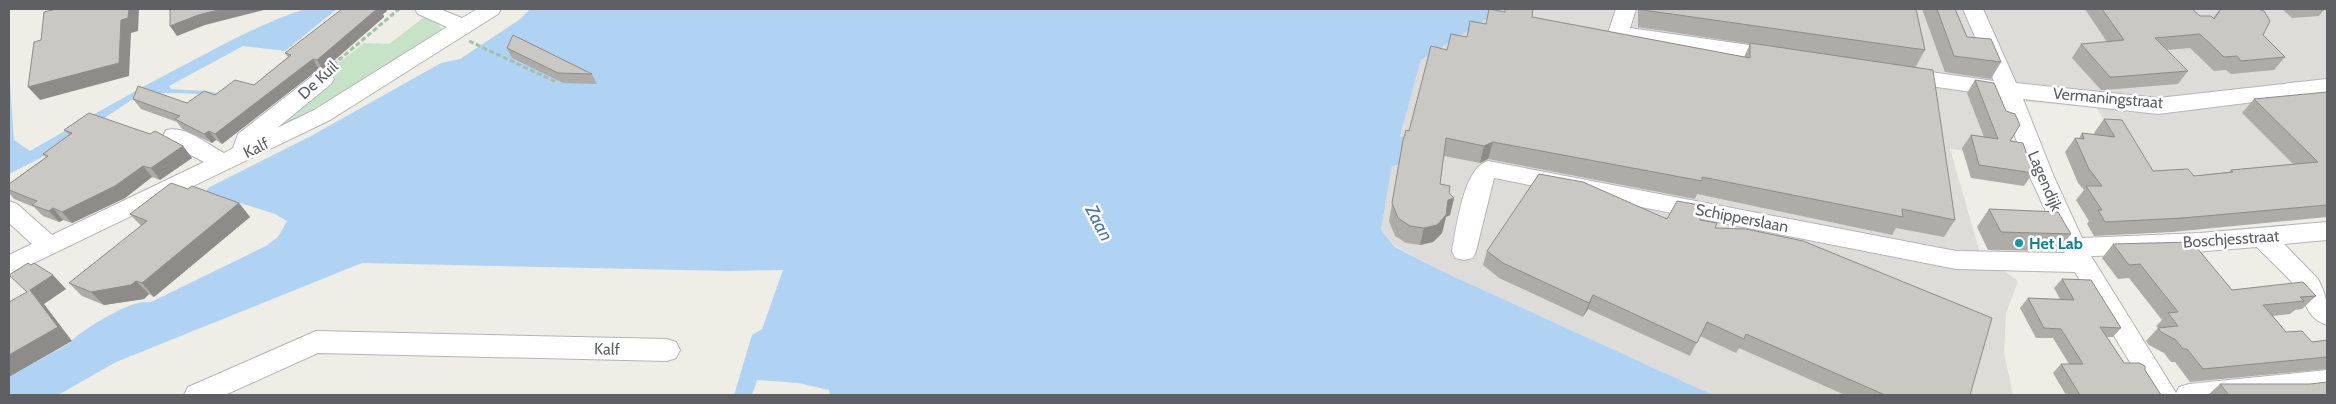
<svg xmlns="http://www.w3.org/2000/svg" width="2336" height="404" viewBox="0 0 2336 404" font-family="Cabin,sans-serif">
  <rect width="100%" height="100%" fill="#eeede6"/>
  <!-- industrial -->
  <path fill="#dddcd8" d="M 1503,9 L 2327,9 L 2327,177 L 2142,187 L 2097,108 L 1999,99 L 2019,157 L 1950,149 L 1980,253 L 2018,281 L 2006,313 L 2004,353 L 2013,395 L 1713,395 L 1446,273 L 1395,246 L 1381,230 L 1392,166 L 1407,138 L 1400,136 L 1421,60 Z"/>
  <!-- green -->
  <path fill="#c6e2c7" d="M 427,15 L 438,23 L 442,30 L 437,36 L 379,73 L 269,133 L 269,130 L 336,77 L 325,74 L 364,43 L 389,44 Z"/>
  <!-- water -->
  <path fill="#b0d3f4" d="M 305,9 L 337,9 L 285,51 L 243,46 L 169,86 L 171,89 L 206,91 L 228,95 C 198,96 165,89 136,97 L 56,150 L 9,174 L 9,68 L 14,140 L 30,151 C 83,120 136,90 190,62 C 228,42 264,22 305,9 Z
    M 530,9 L 1503,9 L 1421,60 L 1400,136 L 1407,138 L 1400,164 L 1392,166 L 1381,230 L 1395,247 L 1446,273 L 1713,395 L 830,395 L 829,390 L 798,383 L 757,380 L 752,395 L 734,395 L 752,335 L 762,329 L 783,270 L 729,271 L 362,263 L 116,362 L 58,395 L 9,395 L 9,377 L 70,343 C 78,332 121,307 135,304 C 140,302 146,302 151,302 L 266,246 L 278,237 L 287,221 L 275,214 L 206,192 L 208,188 L 311,136 L 441,63 L 460,59 L 519,20 Z"/>
  <g fill="none" stroke-linecap="round" stroke-linejoin="round">
    <!-- minor casing -->
    <g stroke="#b3b5b9" stroke-width="2">
      <path id="minor" d="M 415,9 L 440,9 L 462,18 L 477,9 L 501,9 L 498,14 L 330,120 L 9,275 L 9,255 L 32,244 L 9,223 L 9,201 L 17,204 L 52,235 L 204,162 L 166,142 L 163,136 L 166,130 C 185,125 207,144 224,153 L 233,148 L 238,134 L 315,74 L 323,72 L 331,74 L 334,79 L 331,84 L 277,128 L 314,110 L 447,27 L 418,14 Z
        M 1616,9 L 1636,9 L 1630,28 L 1777,49 L 1785,51 L 1788,56 L 1785,61 L 1777,63 L 1611,38 L 1608,33 Z
        M 1963,9 L 1983,9 L 2016,83 L 2158,98 L 2327,79 L 2327,93 L 2158,114 L 2023,99 L 2054,177 L 2082,238 L 2200,233 L 2327,222 L 2327,240 L 2284,244 L 2318,279 C 2327,296 2328,306 2327,325 C 2307,318 2308,306 2298,290 C 2287,275 2270,261 2257,247 L 2169,254 L 2091,256 L 2176,393 L 2179,387 L 2189,384 L 2327,370 L 2327,392 L 2296,395 L 2150,395 L 2075,272 L 1956,269 L 1494,178 L 1476,251 L 1473,258 L 1464,260 L 1455,258 L 1452,251 C 1457,227 1463,168 1488,161 L 1956,251 L 2065,253 L 2030,177 L 2000,96 L 1902,82 L 1894,80 L 1891,75 L 1894,70 L 1902,68 L 1994,81 Z
        M 316,331 L 667,339 L 676,342 L 680,350 L 676,358 L 667,361 L 318,353 L 225,395 L 184,395 L 188,387 Z"/>
    </g>
    <!-- path -->
    <path stroke="#a0c2ab" stroke-width="3" stroke-dasharray="5 2.5" stroke-linecap="butt" d="M 469,41 L 556,82
      M 333,65 L 399,9"/>
    <!-- minor -->
    <use href="#minor" fill="#fff" fill-rule="evenodd"/>
  </g>
  <!-- wall -->
  <path fill="#adaca7" d="M 1638,9 L 1916,9 L 1925,50 L 1915,68 L 1955,220 L 1944,237 L 1896,228 L 1892,235 L 1697,194 L 1695,199 L 1488,159 L 1480,163 L 1444,156 L 1440,184 L 1454,198 L 1450,215 L 1446,217 L 1442,233 L 1433,242 L 1420,245 L 1406,243 L 1395,236 L 1389,221 L 1400,158 L 1409,131 L 1447,50 L 1505,12 L 1744,57 L 1750,44 L 1638,27 Z
    M 1922,9 L 1955,9 L 1967,37 L 2001,62 L 1991,79 L 1945,72 Z
    M 2079,9 L 2192,9 L 2200,16 L 2213,18 L 2220,9 L 2258,9 L 2263,35 L 2285,57 L 2274,70 L 2231,74 L 2226,70 L 2214,71 L 2190,48 L 2167,50 L 2188,71 L 2178,84 L 2104,90 L 2101,90 L 2072,58 L 2081,44 L 2107,42 L 2085,9 Z
    M 2282,9 L 2325,9 L 2319,16 L 2292,18 Z
    M 387,11 L 383,14 L 384,17 L 323,70 L 319,69 L 222,144 L 216,140 L 212,143 L 182,129 L 177,122 L 141,109 L 133,99 L 187,103 L 254,85 L 288,57 L 285,53 Z
    M 507,48 L 592,74 L 597,84 L 563,83 L 512,58 Z
    M 1975,80 L 2010,141 L 2033,173 L 2024,186 L 1971,178 L 1962,148 L 1971,135 L 1984,137 L 1967,93 Z
    M 2327,92 L 2327,217 L 2172,232 L 2094,236 L 2087,224 L 2089,221 L 2076,200 L 2084,190 L 2078,183 L 2065,152 L 2075,138 L 2079,138 L 2082,133 L 2095,135 L 2094,133 L 2104,119 L 2153,171 L 2194,176 L 2229,172 L 2231,170 L 2293,164 L 2242,113 L 2254,99 Z
    M 64,130 L 183,146 L 192,158 L 160,180 L 152,177 L 125,198 L 72,223 L 63,220 L 59,222 L 43,216 L 34,207 L 14,199 L 9,193 L 9,184 L 46,157 L 43,154 L 69,135 Z
    M 239,203 L 250,217 L 154,297 L 149,294 L 144,299 L 104,305 L 82,296 L 69,283 L 141,226 L 130,214 Z
    M 1989,209 L 2071,234 L 2058,251 L 1988,250 L 1977,227 Z
    M 1667,219 L 1700,220 L 1715,228 L 1970,395 L 1845,395 L 1739,348 L 1736,353 L 1700,336 L 1690,356 L 1588,309 L 1583,317 L 1499,278 L 1483,265 L 1487,251 Z
    M 2113,244 L 2232,290 L 2316,296 L 2302,309 L 2295,310 L 2290,314 L 2273,316 L 2286,332 L 2312,342 L 2327,340 L 2327,369 L 2190,382 L 2175,362 L 2171,362 L 2164,353 L 2149,345 L 2146,341 L 2158,328 L 2156,326 L 2162,320 L 2129,278 L 2118,279 L 2102,258 Z
    M 2062,279 L 2121,328 L 2113,337 L 2107,337 L 2124,363 L 2145,370 L 2161,395 L 2066,395 L 2053,373 L 2061,364 L 2069,364 L 2053,338 L 2036,338 L 2020,308 L 2028,298 L 2060,299 L 2054,288 Z
    M 2220,384 L 2310,384 L 2327,395 L 2208,395 Z"/>
  <!-- shaded-wall -->
  <path fill="#8d8c88" d="M 129,9 L 139,9 L 138,31 L 131,33 L 129,76 L 40,100 L 28,87 L 121,20 Z
    M 222,9 L 268,9 L 205,25 L 177,36 L 170,26 L 198,15 Z
    M 376,9 L 386,9 L 387,11 L 383,14 L 384,17 L 323,70 L 317,60 Z
    M 313,59 L 319,69 L 222,144 L 215,134 Z
    M 209,131 L 216,140 L 212,143 L 204,134 Z
    M 1493,142 L 1488,159 L 1480,163 L 1484,146 Z
    M 183,146 L 192,158 L 160,180 L 151,168 Z
    M 143,166 L 152,177 L 125,198 L 72,223 L 62,212 Z
    M 1454,198 L 1450,215 L 1446,217 L 1442,233 L 1433,242 L 1420,245 L 1424,228 L 1448,200 Z
    M 239,203 L 250,217 L 154,297 L 142,283 Z
    M 53,208 L 63,220 L 59,222 L 49,211 Z
    M 53,275 L 66,289 L 44,304 L 72,341 L 9,377 L 9,355 L 30,290 Z
    M 136,281 L 149,294 L 144,299 L 104,305 L 91,292 Z
    M 1593,295 L 1588,309 L 1583,317 L 1589,303 Z"/>
  <!-- building -->
  <path fill="#c9c8c2" stroke="#8d8c88" d="M 56,9 L 129,9 L 128,18 L 121,20 L 119,63 L 28,87 L 34,42 L 41,40 L 44,12 Z
    M 174,9 L 222,9 L 198,15 L 170,26 L 170,10 Z
    M 342,9 L 377,9 L 317,60 L 313,59 L 215,134 L 209,131 L 204,134 L 175,119 L 180,116 L 133,99 L 138,86 L 187,103 L 204,91 L 215,95 L 235,80 L 254,85 L 291,55 L 285,53 Z
    M 1489,9 L 1505,12 L 1505,9 L 1533,9 L 1532,17 L 1750,58 L 1750,43 L 1933,70 L 1955,220 L 1902,209 L 1903,217 L 1702,177 L 1702,181 L 1493,142 L 1484,146 L 1446,138 L 1440,184 L 1450,186 L 1449,193 L 1454,198 L 1448,200 L 1446,215 L 1437,225 L 1424,228 L 1410,226 L 1398,218 L 1392,203 L 1403,140 L 1406,130 L 1409,131 L 1431,46 L 1447,50 L 1451,34 L 1467,37 L 1470,21 L 1486,24 Z
    M 1643,9 L 1916,9 L 1925,50 L 1643,10 Z
    M 1937,9 L 1955,9 L 1967,37 L 1991,39 L 2001,62 L 1954,56 Z
    M 2102,9 L 2192,9 L 2200,16 L 2211,16 L 2214,19 L 2221,9 L 2258,9 L 2264,11 L 2270,21 L 2263,35 L 2285,57 L 2241,61 L 2237,56 L 2224,57 L 2200,34 L 2155,38 L 2188,71 L 2114,77 L 2110,77 L 2081,44 L 2124,40 Z
    M 513,35 L 592,74 L 558,73 L 507,48 Z
    M 1975,80 L 1994,83 L 2006,111 L 2015,114 L 2020,125 L 2010,141 L 2023,143 L 2033,173 L 1979,165 L 1971,135 L 1998,139 Z
    M 2327,92 L 2327,205 L 2183,218 L 2105,222 L 2098,210 L 2102,210 L 2086,186 L 2102,186 L 2089,169 L 2075,138 L 2084,139 L 2082,133 L 2115,137 L 2104,119 L 2122,120 L 2153,171 L 2188,169 L 2194,176 L 2233,172 L 2231,170 L 2318,162 L 2254,99 Z
    M 89,113 L 150,134 L 155,131 L 183,146 L 151,168 L 143,166 L 115,186 L 62,212 L 53,208 L 49,211 L 32,205 L 37,201 L 9,190 L 9,184 L 48,156 L 43,154 L 72,133 L 64,130 Z
    M 1539,174 L 1583,182 L 1667,219 L 1677,201 L 1700,205 L 1700,220 L 1717,223 L 1715,228 L 1746,229 L 1803,241 L 1992,318 L 1970,395 L 1885,395 L 1746,334 L 1744,339 L 1707,322 L 1697,343 L 1593,295 L 1589,303 L 1503,263 L 1487,251 Z
    M 171,183 L 188,189 L 192,186 L 239,203 L 142,283 L 136,281 L 131,285 L 91,292 L 69,283 L 147,221 L 130,214 Z
    M 1989,209 L 2058,212 L 2071,234 L 2001,232 Z
    M 2192,242 L 2232,290 L 2303,282 L 2316,296 L 2300,297 L 2304,301 L 2263,305 L 2286,332 L 2302,331 L 2312,342 L 2327,340 L 2327,357 L 2203,369 L 2187,349 L 2183,349 L 2176,340 L 2161,332 L 2158,328 L 2178,326 L 2168,313 L 2178,312 L 2140,264 L 2129,265 L 2113,244 Z
    M 28,263 L 31,265 L 34,263 L 53,275 L 30,290 L 58,327 L 9,355 L 9,302 L 27,292 L 9,275 Z
    M 2062,279 L 2091,280 L 2121,328 L 2100,327 L 2124,363 L 2139,363 L 2145,366 L 2145,370 L 2161,395 L 2080,395 L 2061,364 L 2083,364 L 2061,329 L 2044,328 L 2028,298 L 2074,300 Z
    M 2327,382 L 2327,395 L 2229,395 L 2220,384 L 2310,384 Z"/>
  <!-- markers -->
  <circle fill="#0f9aa8" stroke="#fff" stroke-width="2" cx="2019" cy="243" r="5"/>
  <g text-anchor="middle" dominant-baseline="central" stroke-width="5" stroke-linejoin="round" paint-order="stroke">
    <!-- street labels -->
    <g font-size="16" fill="#5e6064" stroke="#fff">
      <text transform="translate(318 80) rotate(-43)">De Kuil</text>
      <text transform="translate(2108 98) rotate(5)">Vermaningstraat</text>
      <text transform="translate(256 148) rotate(-26)">Kalf</text>
      <text transform="translate(2045 181) rotate(67)">Lagendijk</text>
      <text transform="translate(1742 218) rotate(11)">Schipperslaan</text>
      <text transform="translate(2231 239) rotate(-4)">Boschjesstraat</text>
      <text transform="translate(607 349) rotate(1)">Kalf</text>
    </g>
    <!-- culture labels -->
    <g font-size="16" font-weight="bold" fill="#0d838f" stroke="#fff" text-anchor="start">
      <text x="2029" y="243">Het Lab</text>
    </g>
    <!-- water labels -->
    <g font-size="18" font-style="italic" fill="#4e75a5" stroke="#fff">
      <text transform="translate(1099 223) rotate(62)">Zaan</text>
    </g>
  </g>
  <!-- border -->
  <rect width="2336" height="404" fill="none" stroke="#5e6064" stroke-width="20"/>
</svg>
